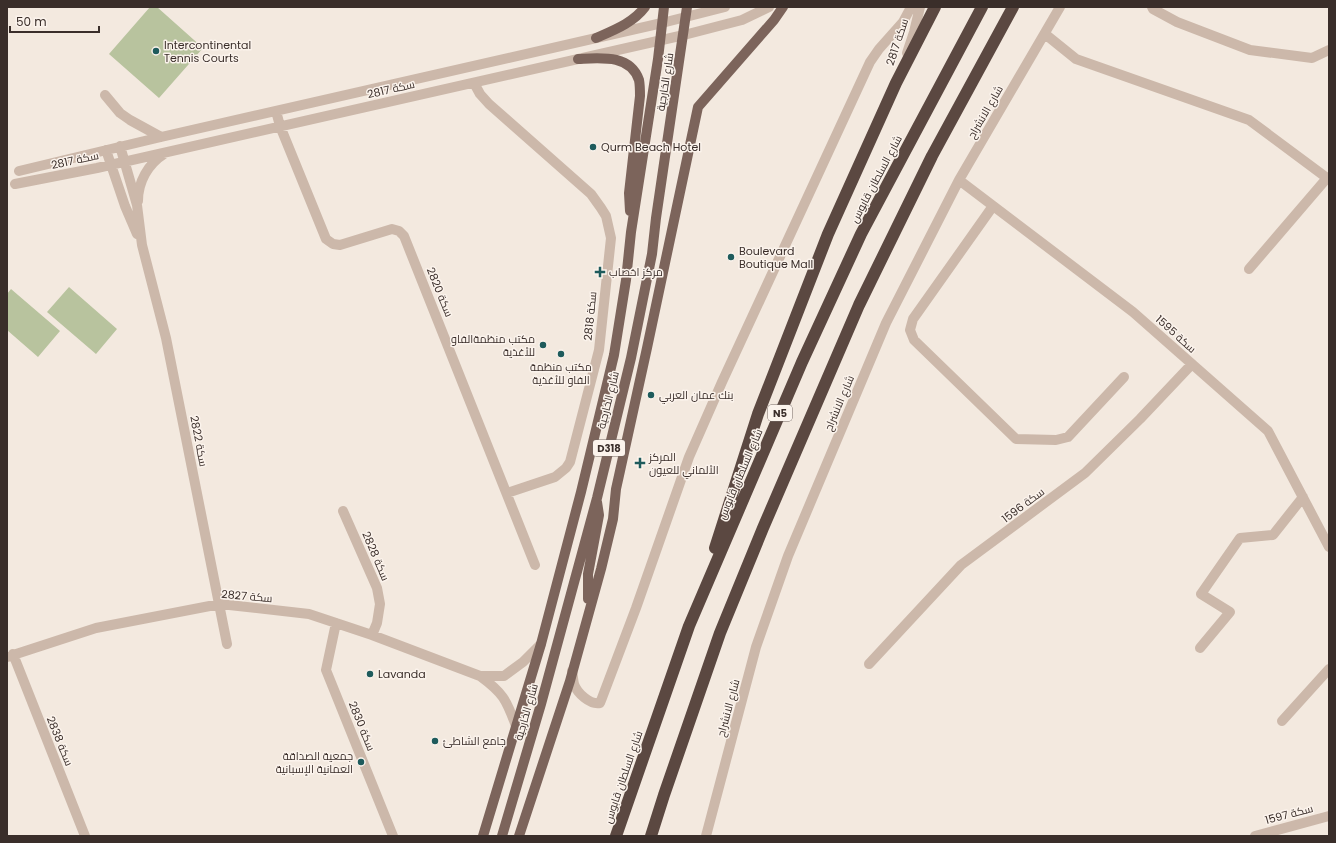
<svg xmlns="http://www.w3.org/2000/svg" width="1336" height="843" viewBox="0 0 1336 843" font-family="Poppins,Cairo,sans-serif">
  <rect width="100%" height="100%" fill="#f3e9df"/>
  <!-- green -->
  <path fill="#b8c39e" d="M 150,7 L 157,7 L 203,48 L 159,98 L 109,54 Z
    M 69,287 L 117,329 L 96,354 L 47,312 Z
    M 11,289 L 60,331 L 38,357 L 7,330 L 7,294 Z"/>
  <g fill="none" stroke-linecap="round" stroke-linejoin="round">
    <!-- minor -->
    <path stroke="#ccb8aa" stroke-width="10" d="M 1152,7 L 1153,9 L 1177,22 L 1250,50 L 1312,58 L 1329,50
      M 1045,34 L 1076,59 L 1249,120 L 1327,178 L 1249,269
      M 907,53 L 914,32 L 920,7
      M 474,83 L 480,94 L 489,104 L 591,194 L 601,208 L 606,216 L 611,238 L 599,350 L 570,462 L 566,468 L 555,477 L 507,493
      M 105,95 L 120,113 L 130,120 L 161,137
      M 276,111 L 280,126 L 326,239 L 333,244 L 340,245 L 392,229 L 399,231 L 404,236 L 535,565
      M 120,146 L 137,205 L 142,245 L 166,338 L 227,644
      M 106,150 L 125,206 L 137,234
      M 19,171 L 161,137 L 662,23 L 725,7
      M 959,180 L 1133,312 L 1268,431 L 1329,547
      M 15,184 L 97,168 L 684,35 L 742,20 L 769,7
      M 138,201 C 138,182 148,164 164,154
      M 993,206 L 913,319 L 910,330 L 914,340 L 1016,439 L 1056,440 L 1068,437 L 1124,377
      M 343,511 L 377,588 L 380,604 L 377,623 L 372,635
      M 336,623 L 326,670 L 393,836
      M 1200,648 L 1230,612 L 1201,594 L 1240,538 L 1273,535 L 1303,497
      M 13,654 L 85,836
      M 7,657 L 96,628 L 220,604 L 309,614 L 372,635 L 480,676 C 503,693 506,699 516,726
      M 869,664 L 961,565 L 1085,473 L 1140,419 L 1192,364
      M 572,671 C 573,676 573,680 574,684 C 577,693 590,705 600,703 L 602,698 L 636,608 L 689,457 L 722,382 L 870,62 L 879,49 L 903,22 L 911,7
      M 480,676 L 504,676 L 523,662 L 541,644
      M 1282,721 L 1329,669
      M 706,836 L 756,647 L 788,556 L 886,323 L 959,180 L 1060,7
      M 1255,836 L 1329,816"/>
    <!-- major -->
    <path stroke="#7c645b" stroke-width="10" d="M 596,38 C 614,30 633,23 645,7
      M 578,59 C 600,58 630,54 639,80 C 640,85 640,91 640,96 L 629,193 L 630,211
      M 588,599 L 588,574 L 599,515 L 597,502
      M 483,836 L 541,644 L 581,492 L 614,355 L 626,280 L 631,232 L 658,59 L 664,7
      M 502,836 L 541,704 L 597,498 L 631,358 L 652,254 L 656,218 L 687,7
      M 519,836 L 570,681 L 601,569 L 613,519 L 616,489 L 620,471 L 647,348 L 698,107 L 774,20 L 783,7"/>
    <!-- highway -->
    <path stroke="#5b4841" stroke-width="12" d="M 715,548 L 758,414 L 828,234 L 896,83 L 935,7
      M 616,836 L 689,626 L 802,362 L 861,234 L 982,7
      M 651,836 L 664,795 L 720,633 L 763,528 L 859,305 L 932,156 L 1013,7"/>
  </g>
  <!-- markers -->
  <g fill="#1e5b5c" stroke="#fbf3ec" stroke-width="1.5">
    <circle cx="156" cy="51" r="4"/>
    <circle cx="593" cy="147" r="4"/>
    <circle cx="731" cy="257" r="4"/>
    <path d="M598 266h4v4h4v4h-4v4h-4v-4h-4v-4h4z"/>
    <circle cx="543" cy="345" r="4"/>
    <circle cx="561" cy="354" r="4"/>
    <circle cx="651" cy="395" r="4"/>
    <path d="M638 457h4v4h4v4h-4v4h-4v-4h-4v-4h4z"/>
    <circle cx="370" cy="674" r="4"/>
    <circle cx="435" cy="741" r="4"/>
    <circle cx="361" cy="762" r="4"/>
  </g>
  <g text-anchor="middle" dominant-baseline="central" stroke-width="3" stroke-linejoin="round" paint-order="stroke">
    <!-- shield labels -->
    <g fill="#fbf3ec" stroke="#746964" stroke-width="1">
      <rect x="768" y="405" width="24" height="16" rx="3"/>
      <rect x="593" y="440" width="32" height="16" rx="3"/>
    </g>
    <g font-size="10" font-weight="bold" fill="#3a2e2a">
      <text x="780" y="413">N5</text>
      <text x="609" y="448">D318</text>
    </g>
    <!-- street labels -->
    <g font-size="11" fill="#3a2e2a" stroke="#fbf3ec">
      <text transform="translate(897 42) rotate(-72)">سكة 2817</text>
      <text transform="translate(665 82) rotate(-81)">شارع الخارجية</text>
      <text transform="translate(391 89) rotate(-13)">سكة 2817</text>
      <text transform="translate(985 112) rotate(-60)">شارع الانشراح</text>
      <text transform="translate(75 160) rotate(-12)">سكة 2817</text>
      <text transform="translate(876 179) rotate(-62)">شارع السلطان قابوس</text>
      <text transform="translate(440 292) rotate(68)">سكة 2820</text>
      <text transform="translate(590 316) rotate(-84)">سكة 2818</text>
      <text transform="translate(1176 334) rotate(42)">سكة 1595</text>
      <text transform="translate(608 400) rotate(-76)">شارع الخارجية</text>
      <text transform="translate(839 403) rotate(-67)">شارع الانشراح</text>
      <text transform="translate(199 441) rotate(79)">سكة 2822</text>
      <text transform="translate(740 474) rotate(-67)">شارع السلطان قابوس</text>
      <text transform="translate(1023 505) rotate(-37)">سكة 1596</text>
      <text transform="translate(376 556) rotate(67)">سكة 2828</text>
      <text transform="translate(247 596) rotate(5)">سكة 2827</text>
      <text transform="translate(728 708) rotate(-75)">شارع الانشراح</text>
      <text transform="translate(526 712) rotate(-74)">شارع الخارجية</text>
      <text transform="translate(362 726) rotate(68)">سكة 2830</text>
      <text transform="translate(60 741) rotate(68)">سكة 2838</text>
      <text transform="translate(623 777) rotate(-71)">شارع السلطان قابوس</text>
      <text transform="translate(1289 814) rotate(-15)">سكة 1597</text>
    </g>
    <!-- poi labels -->
    <g font-size="11" fill="#3a2e2a" stroke="#fbf3ec" text-anchor="start">
      <text x="164" y="45">Intercontinental<tspan x="164" dy="13">Tennis Courts</tspan></text>
      <text x="601" y="147">Qurm Beach Hotel</text>
      <text x="739" y="251">Boulevard<tspan x="739" dy="13">Boutique Mall</tspan></text>
      <text x="609" y="272">مركز اخصاب</text>
      <text x="535" y="339" text-anchor="end">مكتب منظمةالفاو<tspan x="535" dy="13">للأغذية</tspan></text>
      <text x="561" y="367" text-anchor="middle">مكتب منظمة<tspan x="561" dy="13">الفاو للأغذية</tspan></text>
      <text x="659" y="395">بنك عمان العربي</text>
      <text x="649" y="457">المركز<tspan x="649" dy="13">الألماني للعيون</tspan></text>
      <text x="378" y="674">Lavanda</text>
      <text x="443" y="741">جامع الشاطئ</text>
      <text x="353" y="756" text-anchor="end">جمعية الصداقة<tspan x="353" dy="13">العمانية الإسبانية</tspan></text>
    </g>
  </g>
  <!-- border -->
  <rect width="1336" height="843" fill="none" stroke="#3a2e2a" stroke-width="16"/>
  <!-- scale -->
  <path d="M10 26v6h89v-6" fill="none" stroke="#3a2e2a" stroke-width="2"/>
  <text x="16" y="26" font-size="12" fill="#3a2e2a" stroke="#fbf3ec" stroke-width="3" paint-order="stroke">50 m</text>
</svg>
